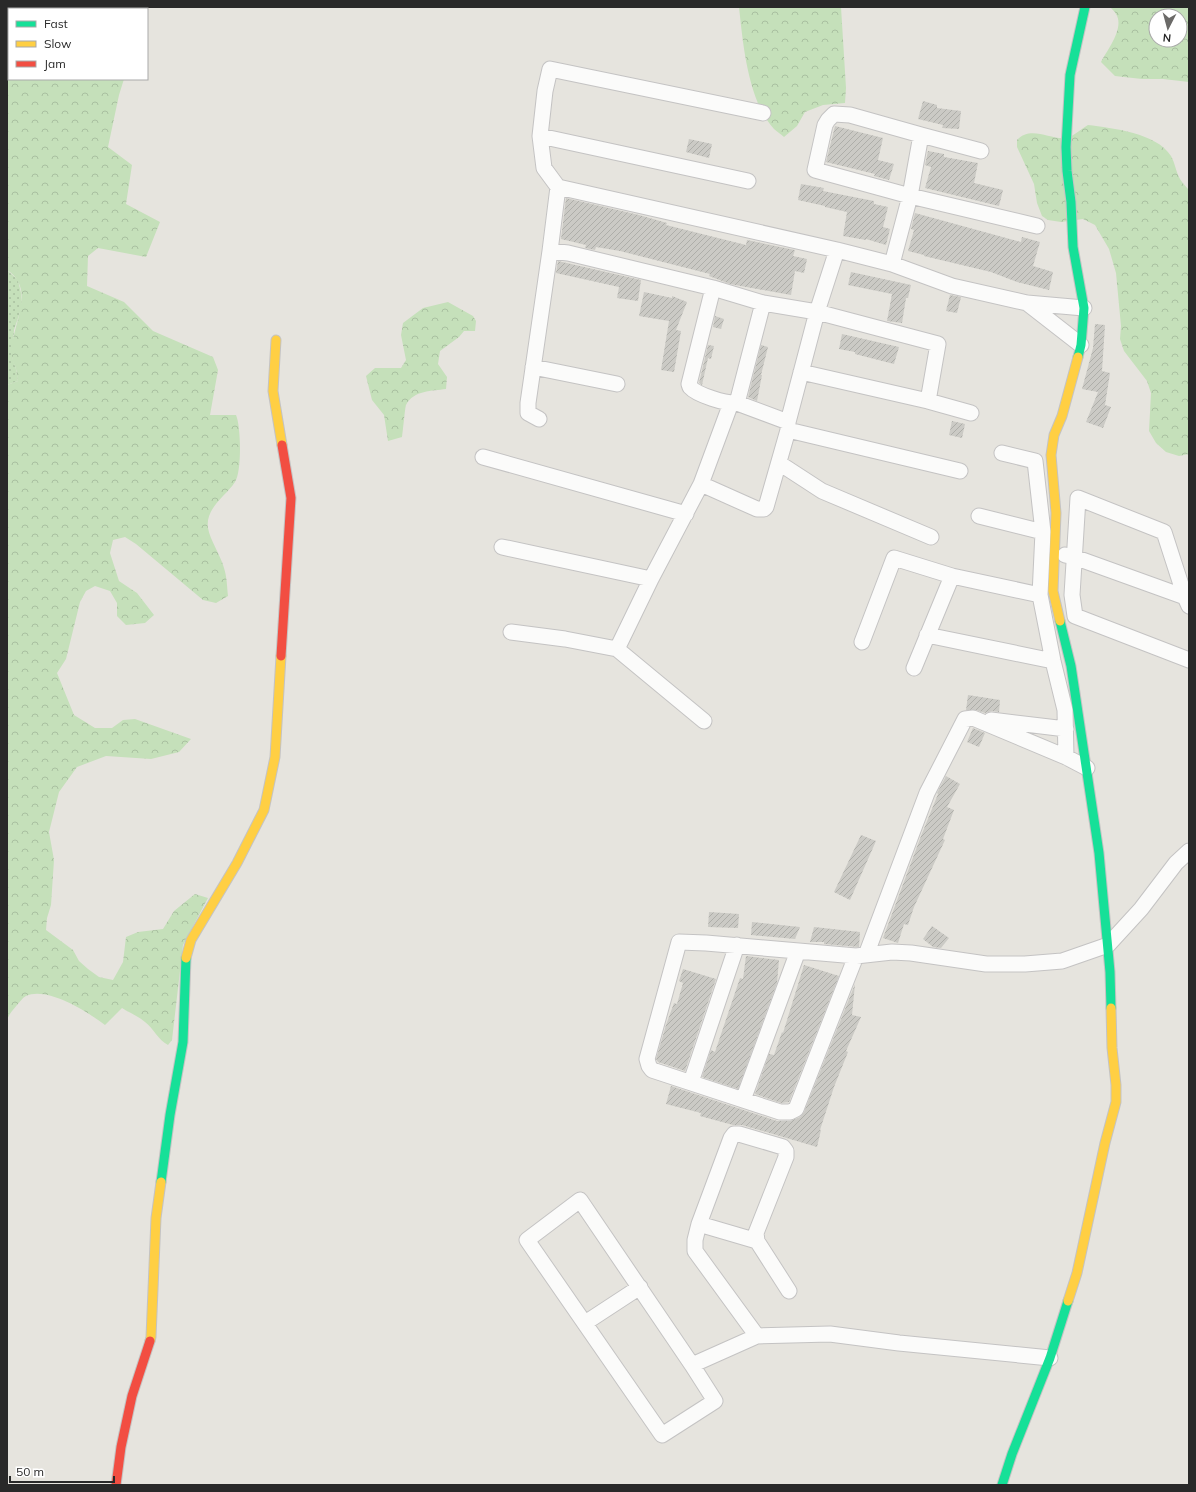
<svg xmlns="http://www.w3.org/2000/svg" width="1196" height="1492" viewBox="0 0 1196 1492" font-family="Mulish,sans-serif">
  <defs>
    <pattern id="green-dots" width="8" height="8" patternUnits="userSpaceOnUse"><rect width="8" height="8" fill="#c5e0ba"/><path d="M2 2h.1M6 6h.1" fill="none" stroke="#a9c0a0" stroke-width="1.8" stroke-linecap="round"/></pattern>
    <pattern id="forest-crowns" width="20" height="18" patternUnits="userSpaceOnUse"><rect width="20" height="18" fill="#c5e0ba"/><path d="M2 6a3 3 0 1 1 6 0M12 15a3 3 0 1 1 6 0" fill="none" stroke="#a9c0a0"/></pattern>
    <pattern id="building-hatch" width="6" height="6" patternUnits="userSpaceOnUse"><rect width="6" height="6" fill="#cbcac5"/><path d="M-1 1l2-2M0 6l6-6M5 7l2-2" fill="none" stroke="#aeaea9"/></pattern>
  </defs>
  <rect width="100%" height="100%" fill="#e6e4de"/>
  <!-- green -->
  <path fill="url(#green-dots)" d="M 7,270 L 18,280 L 21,293 L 22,306 L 14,330 L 12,357 L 16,369 L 18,381 L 7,385 Z"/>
  <!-- forest -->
  <path fill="url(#forest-crowns)" fill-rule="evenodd" d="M 7,7 L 107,7 L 106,9 L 9,9 L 9,79 L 124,79 L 119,95 L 108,147 L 132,165 L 126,204 L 160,222 L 146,257 L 98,248 L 88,256 L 87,286 L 124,302 L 153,331 L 213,357 L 218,370 L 210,415 L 236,415 C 241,426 242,471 235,482 C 226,496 205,508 208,528 C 210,540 221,556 224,568 C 227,577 227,587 228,596 L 216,603 L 203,600 L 136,544 L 125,537 L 113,540 L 110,553 L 119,581 L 137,593 L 154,615 L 145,623 L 126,625 L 117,616 L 117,603 L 110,591 L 95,586 L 86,591 L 80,602 L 66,659 L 57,673 L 74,715 L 95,728 L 112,728 L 123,720 L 135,719 L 191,739 L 179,752 L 151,759 L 106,756 L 77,767 L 59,792 L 49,832 L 54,860 L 51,905 L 47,918 L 46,930 L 73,950 L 79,961 L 88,969 L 99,977 L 113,980 L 123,962 L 126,937 L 138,932 L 163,929 L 174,911 L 195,894 L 208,898 L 183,945 L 172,1040 L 168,1045 C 158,1040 154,1029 145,1022 C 138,1016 130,1013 122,1008 L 105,1025 C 88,1012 47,986 26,996 C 22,998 20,1002 17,1005 C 13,1010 9,1014 7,1020 L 7,385 L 18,381 C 17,377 17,373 16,369 C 15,365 12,361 12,357 C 8,329 39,291 7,270 Z
    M 739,7 L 841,7 L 846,88 L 845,103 L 823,105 L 805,112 L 797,126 L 784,137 C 781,134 777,132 774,129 C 748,101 743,44 739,7 Z
    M 1110,7 L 1189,7 L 1189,82 L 1163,79 L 1142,79 L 1115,76 L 1101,62 C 1107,50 1125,28 1116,14 C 1115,12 1112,9 1110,7 ZM 1156,16 L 1180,16 L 1180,40 L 1156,40 Z
    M 1088,125 C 1112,128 1157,133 1171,156 C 1175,163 1176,172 1180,179 C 1182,182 1185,186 1188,189 L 1189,189 L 1189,454 L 1179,456 L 1166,452 L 1156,443 L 1149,431 L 1151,393 L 1147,381 L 1124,351 L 1120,339 L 1121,326 L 1116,273 L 1109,249 L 1095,225 L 1083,219 L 1061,222 L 1048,220 L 1042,216 L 1037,203 L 1034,184 L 1017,147 L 1017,140 C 1031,125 1050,140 1066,138 C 1073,137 1082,128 1088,125 Z
    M 448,302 L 473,316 L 476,321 L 475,331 L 464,331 L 459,337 L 440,351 L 438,364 L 447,377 L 446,389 C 432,391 414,390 406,405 C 405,408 403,431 402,437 L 388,441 L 384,415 L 372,400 L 366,376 L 375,368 L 401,368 L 406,360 L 401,335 L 403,323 L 423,308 Z"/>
  <!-- building -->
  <path fill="url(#building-hatch)" d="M 923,101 L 937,105 L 937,108 L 961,111 L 959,129 L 942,128 L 943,125 L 918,119 Z
    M 835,126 L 883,138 L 878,160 L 894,164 L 889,180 L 874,176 L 875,174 L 826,162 Z
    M 689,139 L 712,144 L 709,158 L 686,152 Z
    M 928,151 L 944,154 L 944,157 L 978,163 L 974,183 L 1003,190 L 999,206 L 925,188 L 931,167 L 925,165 Z
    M 801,184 L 824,188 L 823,191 L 874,201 L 874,204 L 888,207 L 883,227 L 890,229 L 886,245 L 866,239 L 866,240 L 843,236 L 847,212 L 825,207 L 825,206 L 798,200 Z
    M 566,198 L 639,215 L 667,223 L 666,225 L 746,245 L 747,240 L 795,250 L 793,256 L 807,259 L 804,273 L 795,271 L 791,295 L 730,284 L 709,276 L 710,274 L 620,251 L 596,247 L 595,250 L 585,248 L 586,245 L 561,239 Z
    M 915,213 L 1021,242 L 1022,237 L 1040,242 L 1033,266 L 1053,272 L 1049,290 L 1017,282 L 991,272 L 924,256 L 924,255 L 908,251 L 914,230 L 911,229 Z
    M 558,261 L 641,280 L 638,301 L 617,298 L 619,287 L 556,273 Z
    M 851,272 L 911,285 L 908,298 L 906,298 L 902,323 L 887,321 L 892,294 L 848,285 Z
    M 644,292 L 672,298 L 672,296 L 687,302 L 676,330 L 681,331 L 674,372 L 661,370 L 669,321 L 639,316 Z
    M 950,295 L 961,297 L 957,313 L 946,311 Z
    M 715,316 L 724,319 L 721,329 L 713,327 Z
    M 1095,324 L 1105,325 L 1102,371 L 1110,373 L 1105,405 L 1111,407 L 1103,428 L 1086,422 L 1098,392 L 1082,389 L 1093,348 Z
    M 842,334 L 899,347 L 894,364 L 855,354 L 855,352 L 839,349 Z
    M 708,345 L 714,346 L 711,359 L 708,358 L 702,385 L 699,383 Z
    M 761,345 L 768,347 L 761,375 L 762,375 L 757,401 L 748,397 Z
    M 952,421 L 965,424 L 962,438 L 949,435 Z
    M 968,695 L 1000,700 L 999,712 L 992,711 L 985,713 L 976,710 L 966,710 Z
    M 973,728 L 985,733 L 979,747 L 967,742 Z
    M 946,776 L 960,784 L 947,807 L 954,810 L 943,839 L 945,840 L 914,907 L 908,925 L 904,924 L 898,943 L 883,938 L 921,836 L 938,794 L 937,793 Z
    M 861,835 L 876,841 L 850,900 L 834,892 Z
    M 709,912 L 739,914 L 738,928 L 708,927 Z
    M 752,922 L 790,926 L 800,927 L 795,939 L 751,935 Z
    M 932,926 L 949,938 L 941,948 L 933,947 L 923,939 Z
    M 814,927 L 860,932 L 859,947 L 824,944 L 824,942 L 810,942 Z
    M 746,956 L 779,960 L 777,983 L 738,1089 L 702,1077 L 711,1050 L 715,1052 L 740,978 L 743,979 Z
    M 804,965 L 839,976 L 789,1102 L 781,1103 L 755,1094 L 769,1054 L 774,1055 L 782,1032 L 783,1033 Z
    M 683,969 L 716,979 L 685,1071 L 658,1062 L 656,1059 L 666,1025 L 674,1003 L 677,1004 L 683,983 L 679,981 Z
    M 855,984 L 852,1015 L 861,1017 L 846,1051 L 848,1052 L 834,1087 L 820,1130 L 821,1130 L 817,1147 L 742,1125 L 733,1125 L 700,1116 L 701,1113 L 666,1104 L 671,1086 L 777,1121 L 790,1121 L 800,1117 L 804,1112 Z"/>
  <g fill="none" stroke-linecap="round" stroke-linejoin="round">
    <!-- street casing -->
    <g stroke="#c4c3c3" stroke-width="17">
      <path id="street" d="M 921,135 L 981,151
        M 540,136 L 545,91 L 550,69 L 763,113
        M 748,181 L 540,136 L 544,168 L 558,187 L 837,250 L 892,264 L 952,286 L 1027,303 L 1084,308
        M 550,251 L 558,187
        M 892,264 L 910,196 L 921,135 L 850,115 L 834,114 L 828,120 L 825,125 L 815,170 L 910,196 L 1037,226
        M 713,288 L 689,384 L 690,387 C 697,395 726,404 737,403 L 788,422
        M 1027,303 L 1081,345
        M 533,367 L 617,384
        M 928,401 L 971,413
        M 737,403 L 763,303
        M 539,419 L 528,413 L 528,403 L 550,251 L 568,253 L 713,288 L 763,303 L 817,312 L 837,250
        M 788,430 L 960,471
        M 1002,453 L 1035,461 L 1043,532 L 1040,595 L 1053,661 L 1065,710 L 1066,757
        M 483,457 L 686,514
        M 779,463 L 822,491 L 931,537
        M 701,484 L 757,509 L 764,509 L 766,507 L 788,430 L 788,422 L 817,312 L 938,344 L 928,401 L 801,372
        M 979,516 L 1043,532
        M 502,547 L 651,579
        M 1065,555 L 1074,557 L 1185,597
        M 1189,606 L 1185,597 L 1164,532 L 1078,498 L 1072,595 L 1075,616 L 1189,660
        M 511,632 L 565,639 L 617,649 L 651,579 L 701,484 L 731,403
        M 927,635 L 1053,661
        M 862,642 L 894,558 L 952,576
        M 617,649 L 704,721
        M 914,668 L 952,576 L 1040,595
        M 991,720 L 1066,729
        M 866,955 L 927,793 L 965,719 L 973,718 L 1066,757 L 1087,768
        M 856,956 L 796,1109 L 790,1112 L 780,1112 L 652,1070 L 649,1066 L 647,1059 L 679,942 L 706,943 L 856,956 L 892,952 L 911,953 L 986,964 L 1025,964 L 1062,961 L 1108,945 L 1141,909 L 1176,863 L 1189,851
        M 691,1082 L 737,945
        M 743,1100 L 798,951
        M 699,1224 L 757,1241
        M 789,1291 L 757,1241 L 756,1233 L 786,1157 L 786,1151 L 783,1147 L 739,1134 L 734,1134 L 731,1138 L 699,1224 L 695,1240 L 695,1251 L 757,1336 L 830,1334 L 899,1343 L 1050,1358
        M 585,1323 L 640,1287
        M 692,1365 L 715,1401 L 662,1435 L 527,1240 L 580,1200 L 692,1365 L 757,1336"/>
    </g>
    <!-- fast casing -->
    <g stroke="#c4c3c3" stroke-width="11">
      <path id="fast" d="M 1078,357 L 1081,345 L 1084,308 L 1073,247 L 1071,202 L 1067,171 L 1066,147 L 1070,75 L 1085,7
        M 1060,621 L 1071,666 L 1099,853 L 1110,972 L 1111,1008
        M 161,1182 L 170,1115 L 183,1042 L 186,958
        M 1002,1485 L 1012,1454 L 1050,1358 L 1068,1301"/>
    </g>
    <!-- slow casing -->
    <g stroke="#c4c3c3" stroke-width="11">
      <path id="slow" d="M 276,340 L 273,391 L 282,445
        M 1060,621 L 1053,591 L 1056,513 L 1051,455 L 1054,435 L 1062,416 L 1078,357
        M 186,958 L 191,940 L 237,863 L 264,810 L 275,757 L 281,656
        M 1068,1301 L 1077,1273 L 1105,1143 L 1116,1102 L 1116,1085 L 1112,1048 L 1111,1008
        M 150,1341 L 151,1337 L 156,1218 L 161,1182"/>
    </g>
    <!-- jam casing -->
    <g stroke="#c4c3c3" stroke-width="11">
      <path id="jam" d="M 281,656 L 291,498 L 282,445
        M 116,1485 L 121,1447 L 132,1396 L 150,1341"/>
    </g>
    <!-- street -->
    <use href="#street" stroke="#fbfbfa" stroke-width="15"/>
    <!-- fast -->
    <use href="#fast" stroke="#16e098" stroke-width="9"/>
    <!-- slow -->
    <use href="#slow" stroke="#ffcf43" stroke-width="9"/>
    <!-- jam -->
    <use href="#jam" stroke="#f24e42" stroke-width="9"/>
  </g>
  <!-- border -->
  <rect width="1196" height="1492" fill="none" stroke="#292929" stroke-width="16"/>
  <!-- legend -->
  <rect x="8" y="8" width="140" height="72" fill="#ffffff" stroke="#a9a9a9"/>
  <rect x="16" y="21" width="20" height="6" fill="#16e098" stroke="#a9a9a9"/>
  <text x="44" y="28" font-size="12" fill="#292929">Fast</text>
  <rect x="16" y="41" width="20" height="6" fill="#ffcf43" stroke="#a9a9a9"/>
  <text x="44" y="48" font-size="12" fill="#292929">Slow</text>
  <rect x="16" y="61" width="20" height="6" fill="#f24e42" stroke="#a9a9a9"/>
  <text x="44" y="68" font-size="12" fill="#292929">Jam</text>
  <!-- north arrow -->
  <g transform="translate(1168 28) rotate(186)"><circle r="19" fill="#ffffff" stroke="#a9a9a9"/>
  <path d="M0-3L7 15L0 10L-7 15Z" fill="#6b6a68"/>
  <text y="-6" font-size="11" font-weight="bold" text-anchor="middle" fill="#292929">N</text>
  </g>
  <!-- scale -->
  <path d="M10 1476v6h104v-6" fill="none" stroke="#292929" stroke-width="2"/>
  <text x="16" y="1476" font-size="12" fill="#292929" stroke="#ffffff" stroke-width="3" paint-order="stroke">50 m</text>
</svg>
